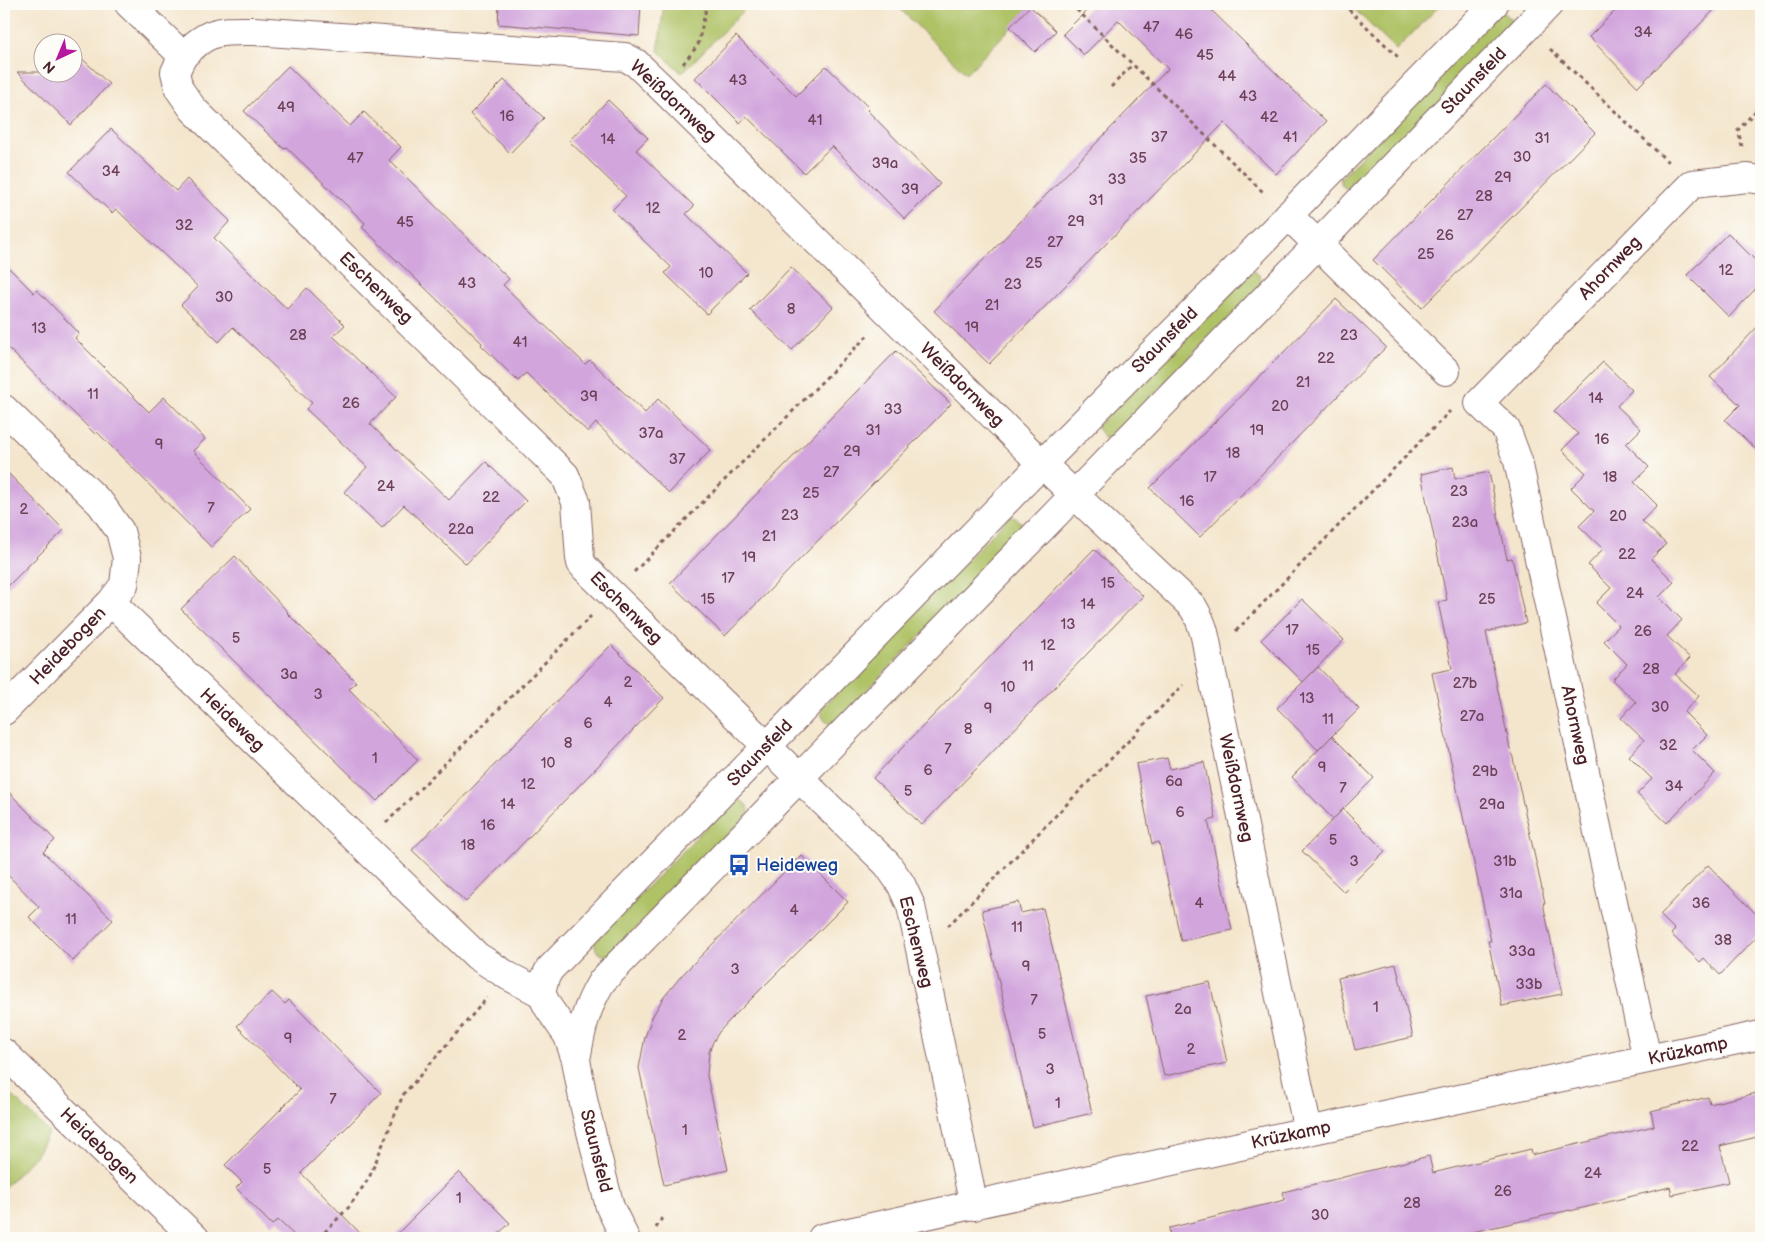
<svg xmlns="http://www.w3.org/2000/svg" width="1765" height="1242" viewBox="0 0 1765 1242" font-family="'Balsamiq Sans',sans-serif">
  <rect width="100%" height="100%" fill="#fdfcf7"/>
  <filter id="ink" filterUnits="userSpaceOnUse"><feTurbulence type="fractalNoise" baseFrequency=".02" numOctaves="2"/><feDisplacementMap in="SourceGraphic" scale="10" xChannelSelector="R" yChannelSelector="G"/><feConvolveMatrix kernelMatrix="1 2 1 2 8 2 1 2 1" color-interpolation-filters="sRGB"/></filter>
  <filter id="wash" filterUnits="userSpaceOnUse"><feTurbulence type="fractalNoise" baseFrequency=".0096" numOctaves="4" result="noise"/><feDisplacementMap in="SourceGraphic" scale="20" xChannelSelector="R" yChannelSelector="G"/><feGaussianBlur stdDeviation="1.12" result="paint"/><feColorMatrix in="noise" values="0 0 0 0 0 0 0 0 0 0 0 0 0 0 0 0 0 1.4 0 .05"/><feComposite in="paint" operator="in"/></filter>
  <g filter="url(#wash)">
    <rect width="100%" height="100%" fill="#f4e6cd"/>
    <!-- green -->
    <path fill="#afc266" stroke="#7c7048" d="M 664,4 L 750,4 L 682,73 L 658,51 Z
      M 895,4 L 1032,4 L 1030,8 L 966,74 Z
      M 1349,4 L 1441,4 L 1396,50 Z
      M 1500,10 L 1518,26 L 1351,191 C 1344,188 1341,186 1340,179 Z
      M 1252,270 L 1260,276 L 1262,284 L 1112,437 L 1104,437 L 1096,427 Z
      M 1009,517 L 1014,517 L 1022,523 L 1024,531 L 833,725 C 825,723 821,718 821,709 Z
      M 734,799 C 743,800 749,805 749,813 L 610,955 L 602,955 L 596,950 L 594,941 Z
      M 4,1087 L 49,1132 L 36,1155 L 4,1188 Z"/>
    <g id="blocks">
      <!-- building -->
      <path fill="#d2a6dd" d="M 499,4 L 641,4 L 639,36 L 498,24 Z
        M 1093,4 L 1205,4 L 1326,122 L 1276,174 L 1224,123 L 989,364 L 934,311 L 1168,69 L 1118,20 L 1084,55 L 1063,34 Z
        M 1622,4 L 1720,4 L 1638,87 L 1589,37 Z
        M 1030,6 L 1056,31 L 1035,52 L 1010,27 Z
        M 736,36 L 796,96 L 826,66 L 869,108 L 867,110 L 940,184 L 905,219 L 832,146 L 804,173 L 746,116 L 740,123 L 695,78 Z
        M 72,49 L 109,84 L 71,125 L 17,72 L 72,72 Z
        M 288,66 L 350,126 L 364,112 L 401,147 L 389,160 L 509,279 L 503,285 L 585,364 L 590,360 L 645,413 L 658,399 L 711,450 L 669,493 L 596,423 L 588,432 L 526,373 L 518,381 L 481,345 L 482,343 L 362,227 L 365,223 L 286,147 L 284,149 L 244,111 Z
        M 504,80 L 544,118 L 510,153 L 470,114 Z
        M 1546,84 L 1595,133 L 1422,308 L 1373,260 Z
        M 608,100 L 648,138 L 636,150 L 694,206 L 686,214 L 747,273 L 707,314 L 665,273 L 671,267 L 612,210 L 626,196 L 569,141 Z
        M 111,129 L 176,191 L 187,179 L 230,221 L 214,238 L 287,309 L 307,288 L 345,325 L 333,336 L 396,397 L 370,424 L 449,500 L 486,462 L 526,501 L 466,564 L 404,505 L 382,528 L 344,492 L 367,467 L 306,409 L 312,403 L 233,327 L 219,342 L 181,305 L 198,287 L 116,209 L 112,213 L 69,172 Z
        M 1728,233 L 1761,266 L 1761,283 L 1729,317 L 1687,275 Z
        M 4,263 L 34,293 L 37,290 L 79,333 L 75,338 L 149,412 L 164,397 L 205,439 L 193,451 L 250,509 L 211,547 L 97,432 L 95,434 L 4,344 Z
        M 791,267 L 833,307 L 792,350 L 750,310 Z
        M 1336,299 L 1386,347 L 1200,537 L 1150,488 Z
        M 1761,323 L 1761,454 L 1725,420 L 1740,405 L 1710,377 Z
        M 896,351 L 951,404 L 725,636 L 670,583 Z
        M 1603,362 L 1632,390 L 1617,406 L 1641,429 L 1626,444 L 1649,467 L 1634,482 L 1657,505 L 1642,521 L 1666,544 L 1651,559 L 1674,582 L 1659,597 L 1682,620 L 1667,636 L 1690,658 L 1675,674 L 1699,696 L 1684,712 L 1707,735 L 1692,750 L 1715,773 L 1667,823 L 1637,794 L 1652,779 L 1629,756 L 1644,740 L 1621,718 L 1636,702 L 1612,680 L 1627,664 L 1604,641 L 1619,626 L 1596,603 L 1611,588 L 1588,565 L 1603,549 L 1579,526 L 1594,511 L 1571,488 L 1586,473 L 1562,450 L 1578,434 L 1554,411 Z
        M 1453,467 L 1455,479 L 1489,472 L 1507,559 L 1512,558 L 1526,623 L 1486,632 L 1510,749 L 1511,749 L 1538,871 L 1545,903 L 1543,903 L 1562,994 L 1502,1006 L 1488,941 L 1491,941 L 1466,826 L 1465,826 L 1432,673 L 1452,669 L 1438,602 L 1447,600 L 1421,474 Z
        M 4,469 L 64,530 L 4,590 Z
        M 1094,549 L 1143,596 L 922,825 L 873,778 Z
        M 235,556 L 288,612 L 287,613 L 356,682 L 349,689 L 418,760 L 377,801 L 181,609 Z
        M 1302,599 L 1344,640 L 1303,682 L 1261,640 Z
        M 611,645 L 664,698 L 466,902 L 412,850 Z
        M 1318,667 L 1359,709 L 1318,750 L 1277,708 Z
        M 1332,736 L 1374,778 L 1333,819 L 1292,777 Z
        M 1167,758 L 1170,769 L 1204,762 L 1216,819 L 1208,821 L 1232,930 L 1181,941 L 1159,842 L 1152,844 L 1136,764 Z
        M 4,787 L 55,840 L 43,852 L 113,920 L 73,961 L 29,917 L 39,907 L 4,871 Z
        M 1343,809 L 1385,851 L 1344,892 L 1302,851 Z
        M 801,855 L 848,902 L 728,1022 L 719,1032 L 713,1042 L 709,1052 L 707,1076 L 728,1170 L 664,1185 L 639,1068 L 645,1037 L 652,1017 L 664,997 L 682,975 Z
        M 1708,865 L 1761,919 L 1761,932 L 1720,975 L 1704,958 L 1700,962 L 1671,934 L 1675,930 L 1660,915 Z
        M 1018,902 L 1021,913 L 1043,908 L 1092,1113 L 1033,1127 L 982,910 Z
        M 1396,964 L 1413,1037 L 1355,1050 L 1338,978 Z
        M 1210,982 L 1227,1063 L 1164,1076 L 1146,996 Z
        M 272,992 L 285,1004 L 289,1000 L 381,1093 L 301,1173 L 365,1238 L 297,1238 L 278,1220 L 272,1225 L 236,1188 L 242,1182 L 225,1165 L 300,1090 L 237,1026 Z
        M 1761,1092 L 1761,1136 L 1720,1146 L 1729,1182 L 1672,1195 L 1670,1187 L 1570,1211 L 1570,1210 L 1446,1238 L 1170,1238 L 1169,1228 L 1285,1200 L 1283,1192 L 1429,1156 L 1433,1173 L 1531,1149 L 1532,1155 L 1654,1126 L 1651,1111 L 1708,1097 L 1710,1104 Z
        M 459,1172 L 510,1223 L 494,1238 L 393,1238 Z"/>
    </g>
  </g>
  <g filter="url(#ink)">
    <use href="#blocks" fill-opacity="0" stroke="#866564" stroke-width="1"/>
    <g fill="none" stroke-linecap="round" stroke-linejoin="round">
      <!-- minor casing -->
      <g stroke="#866564" stroke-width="30">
        <path id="minor" d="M 129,4 L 183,56 L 175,72 L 179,89 L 193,109 L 565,475 L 576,502 L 580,558 L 581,563 L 585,568 L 887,864 L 901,884 L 911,906 L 974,1206
          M 183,56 C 209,29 219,31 254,31 L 625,57 L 636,63 L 661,87 L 1042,464 L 1193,607 C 1204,625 1206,639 1209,659 L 1308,1131
          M 1288,215 L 1446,371
          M 4,409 L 101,504 L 120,531 L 127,558 L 124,585 L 111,602 L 477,956 L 508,976 L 541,993
          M 4,711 L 111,602
          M 4,1053 L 195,1238
          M 1647,1059 L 1518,461 L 1506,429 L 1479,403 L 1692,184 L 1748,178 L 1761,180
          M 576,1060 C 581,1030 586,1007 602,981 L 1317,245 L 1549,4
          M 625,1238 L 610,1207 L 584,1104 L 576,1060 L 568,1036 L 548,1007 L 541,993 L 545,978 L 549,970 L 1042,464 L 1234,271 L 1494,4
          M 822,1238 L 1308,1131 L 1761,1035"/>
      </g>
      <!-- path -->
      <path stroke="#866564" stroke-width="3" stroke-dasharray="4 4" stroke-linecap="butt" d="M 1071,4 L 1265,194
        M 1343,4 L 1398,57
        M 1076,9 L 1081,4
        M 1550,49 L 1668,162
        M 683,64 L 698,45 L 707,4
        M 1111,87 L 1133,64
        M 1742,147 L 1738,130 L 1761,105
        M 634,572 L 868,335
        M 1236,631 L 1450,411
        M 386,823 L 591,616
        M 948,926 L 1183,685
        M 656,1228 L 662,1218
        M 319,1238 L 349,1207 L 369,1178 L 403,1095 L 487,998"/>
      <!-- minor -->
      <use href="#minor" stroke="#fff" stroke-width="28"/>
    </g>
  </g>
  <!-- icons -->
  <defs>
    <g id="bus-bare" transform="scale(1.725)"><path d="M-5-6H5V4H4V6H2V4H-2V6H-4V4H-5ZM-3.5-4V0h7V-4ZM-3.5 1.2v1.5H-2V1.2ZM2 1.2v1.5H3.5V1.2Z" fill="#1a4fb4" stroke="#fdfcf7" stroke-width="2.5" paint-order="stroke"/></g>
  </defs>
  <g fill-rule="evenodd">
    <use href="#bus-bare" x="739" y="865"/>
  </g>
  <g text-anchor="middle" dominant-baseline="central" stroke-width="4" stroke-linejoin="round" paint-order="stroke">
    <!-- number labels -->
    <g font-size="15" fill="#6c4158">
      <text x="1151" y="27">47</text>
      <text x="1643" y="32">34</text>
      <text x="1184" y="34">46</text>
      <text x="1205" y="55">45</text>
      <text x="1227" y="76">44</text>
      <text x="738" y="80">43</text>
      <text x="1248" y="96">43</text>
      <text x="286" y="107">49</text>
      <text x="507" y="116">16</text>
      <text x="1269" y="117">42</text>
      <text x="815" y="120">41</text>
      <text x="1159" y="137">37</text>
      <text x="1290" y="137">41</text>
      <text x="1542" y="138">31</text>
      <text x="608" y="139">14</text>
      <text x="1522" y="157">30</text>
      <text x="355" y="158">47</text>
      <text x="1138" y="158">35</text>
      <text x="885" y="163">39a</text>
      <text x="111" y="171">34</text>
      <text x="1503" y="177">29</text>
      <text x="1117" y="179">33</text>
      <text x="910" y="189">39</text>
      <text x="1484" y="196">28</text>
      <text x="1096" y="200">31</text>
      <text x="653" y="208">12</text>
      <text x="1465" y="215">27</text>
      <text x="1076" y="221">29</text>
      <text x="405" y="222">45</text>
      <text x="184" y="225">32</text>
      <text x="1445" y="235">26</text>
      <text x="1055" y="242">27</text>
      <text x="1426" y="254">25</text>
      <text x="1034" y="263">25</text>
      <text x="1726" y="270">12</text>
      <text x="706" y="273">10</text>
      <text x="467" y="283">43</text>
      <text x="1013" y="284">23</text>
      <text x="224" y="297">30</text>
      <text x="992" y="305">21</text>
      <text x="791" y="309">8</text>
      <text x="972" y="327">19</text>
      <text x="39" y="328">13</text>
      <text x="298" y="335">28</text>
      <text x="1349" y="335">23</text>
      <text x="520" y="342">41</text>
      <text x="1326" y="358">22</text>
      <text x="1303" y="382">21</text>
      <text x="93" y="394">11</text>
      <text x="589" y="396">39</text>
      <text x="1596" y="398">14</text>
      <text x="351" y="403">26</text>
      <text x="1280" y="406">20</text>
      <text x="893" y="409">33</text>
      <text x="873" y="430">31</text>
      <text x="1257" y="430">19</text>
      <text x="651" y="433">37a</text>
      <text x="1602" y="439">16</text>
      <text x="159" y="444">9</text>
      <text x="852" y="451">29</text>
      <text x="1233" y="453">18</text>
      <text x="677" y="459">37</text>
      <text x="831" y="472">27</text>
      <text x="1210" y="477">17</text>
      <text x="1610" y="477">18</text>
      <text x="386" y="486">24</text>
      <text x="1459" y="491">23</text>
      <text x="811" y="493">25</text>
      <text x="491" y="497">22</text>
      <text x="1187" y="501">16</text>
      <text x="211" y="508">7</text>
      <text x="24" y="509">2</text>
      <text x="790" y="515">23</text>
      <text x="1618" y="516">20</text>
      <text x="1465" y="522">23a</text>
      <text x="461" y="529">22a</text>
      <text x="769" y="536">21</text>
      <text x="1627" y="554">22</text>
      <text x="749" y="557">19</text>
      <text x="728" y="578">17</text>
      <text x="1108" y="583">15</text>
      <text x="1635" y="593">24</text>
      <text x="708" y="599">15</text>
      <text x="1487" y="599">25</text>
      <text x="1088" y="604">14</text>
      <text x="1068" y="624">13</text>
      <text x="1292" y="630">17</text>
      <text x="1643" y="631">26</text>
      <text x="236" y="638">5</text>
      <text x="1048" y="645">12</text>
      <text x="1313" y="650">15</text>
      <text x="1028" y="666">11</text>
      <text x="1651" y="669">28</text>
      <text x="289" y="674">3a</text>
      <text x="628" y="682">2</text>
      <text x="1465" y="683">27b</text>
      <text x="1008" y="687">10</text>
      <text x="318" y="694">3</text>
      <text x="1307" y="698">13</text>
      <text x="608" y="702">4</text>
      <text x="1660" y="707">30</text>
      <text x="988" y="708">9</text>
      <text x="1472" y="716">27a</text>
      <text x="1328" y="719">11</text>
      <text x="588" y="723">6</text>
      <text x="968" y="729">8</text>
      <text x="568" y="743">8</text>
      <text x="1668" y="745">32</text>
      <text x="948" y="749">7</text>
      <text x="375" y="758">1</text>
      <text x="548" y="763">10</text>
      <text x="1322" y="767">9</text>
      <text x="928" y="770">6</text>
      <text x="1485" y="771">29b</text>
      <text x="1174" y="781">6a</text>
      <text x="528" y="784">12</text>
      <text x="1674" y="786">34</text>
      <text x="1343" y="788">7</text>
      <text x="908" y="791">5</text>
      <text x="508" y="804">14</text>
      <text x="1492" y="804">29a</text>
      <text x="1180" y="812">6</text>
      <text x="488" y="825">16</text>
      <text x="1333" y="840">5</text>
      <text x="468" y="845">18</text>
      <text x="1354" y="861">3</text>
      <text x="1505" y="861">31b</text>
      <text x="1511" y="893">31a</text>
      <text x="1199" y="903">4</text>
      <text x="1701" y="903">36</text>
      <text x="794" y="910">4</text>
      <text x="71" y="919">11</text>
      <text x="1017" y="927">11</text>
      <text x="1723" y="940">38</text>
      <text x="1522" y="951">33a</text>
      <text x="1026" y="966">9</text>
      <text x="735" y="969">3</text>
      <text x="1529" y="984">33b</text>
      <text x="1034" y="1000">7</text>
      <text x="1376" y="1007">1</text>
      <text x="1183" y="1009">2a</text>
      <text x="1042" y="1034">5</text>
      <text x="682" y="1035">2</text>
      <text x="288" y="1038">9</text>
      <text x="1191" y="1049">2</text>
      <text x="1050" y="1069">3</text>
      <text x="333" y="1099">7</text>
      <text x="1058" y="1103">1</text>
      <text x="685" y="1130">1</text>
      <text x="1690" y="1146">22</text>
      <text x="267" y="1169">5</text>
      <text x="1593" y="1173">24</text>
      <text x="1503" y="1191">26</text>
      <text x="459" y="1198">1</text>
      <text x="1412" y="1203">28</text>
      <text x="1320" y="1215">30</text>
    </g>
    <!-- street labels -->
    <g font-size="18" fill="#4a1f2b" stroke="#fdfcf7">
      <text transform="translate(1474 81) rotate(-46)">Staunsfeld</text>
      <text transform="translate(673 101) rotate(43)">Weißdornweg</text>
      <text transform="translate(1610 268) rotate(-46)">Ahornweg</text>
      <text transform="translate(376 288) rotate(44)">Eschenweg</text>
      <text transform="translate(1165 340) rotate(-45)">Staunsfeld</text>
      <text transform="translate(962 385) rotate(45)">Weißdornweg</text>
      <text transform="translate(626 608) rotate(45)">Eschenweg</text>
      <text transform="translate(68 646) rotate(-46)">Heidebogen</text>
      <text transform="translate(232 720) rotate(44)">Heideweg</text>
      <text transform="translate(1575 725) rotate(78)">Ahornweg</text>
      <text transform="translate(760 753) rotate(-46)">Staunsfeld</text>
      <text transform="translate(1236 788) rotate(78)">Weißdornweg</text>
      <text transform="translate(916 942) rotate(76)">Eschenweg</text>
      <text transform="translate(1688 1051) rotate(-12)">Krüzkamp</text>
      <text transform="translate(1291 1135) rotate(-12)">Krüzkamp</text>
      <text transform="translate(99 1146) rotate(44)">Heidebogen</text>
      <text transform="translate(596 1151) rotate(76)">Staunsfeld</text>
    </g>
    <!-- transit labels -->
    <g font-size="18" fill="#164399" stroke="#fdfcf7" text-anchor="start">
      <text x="756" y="865">Heideweg</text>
    </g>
  </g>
  <!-- margin -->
  <rect width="1765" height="1242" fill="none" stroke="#fdfcf7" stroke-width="20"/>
  <!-- north arrow -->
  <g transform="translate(58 58) rotate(224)"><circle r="24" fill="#fdfcf7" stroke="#b5a4a5"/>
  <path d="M0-4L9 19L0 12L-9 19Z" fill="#b5179e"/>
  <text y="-8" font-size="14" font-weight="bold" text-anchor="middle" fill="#4a1f2b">N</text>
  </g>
</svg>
